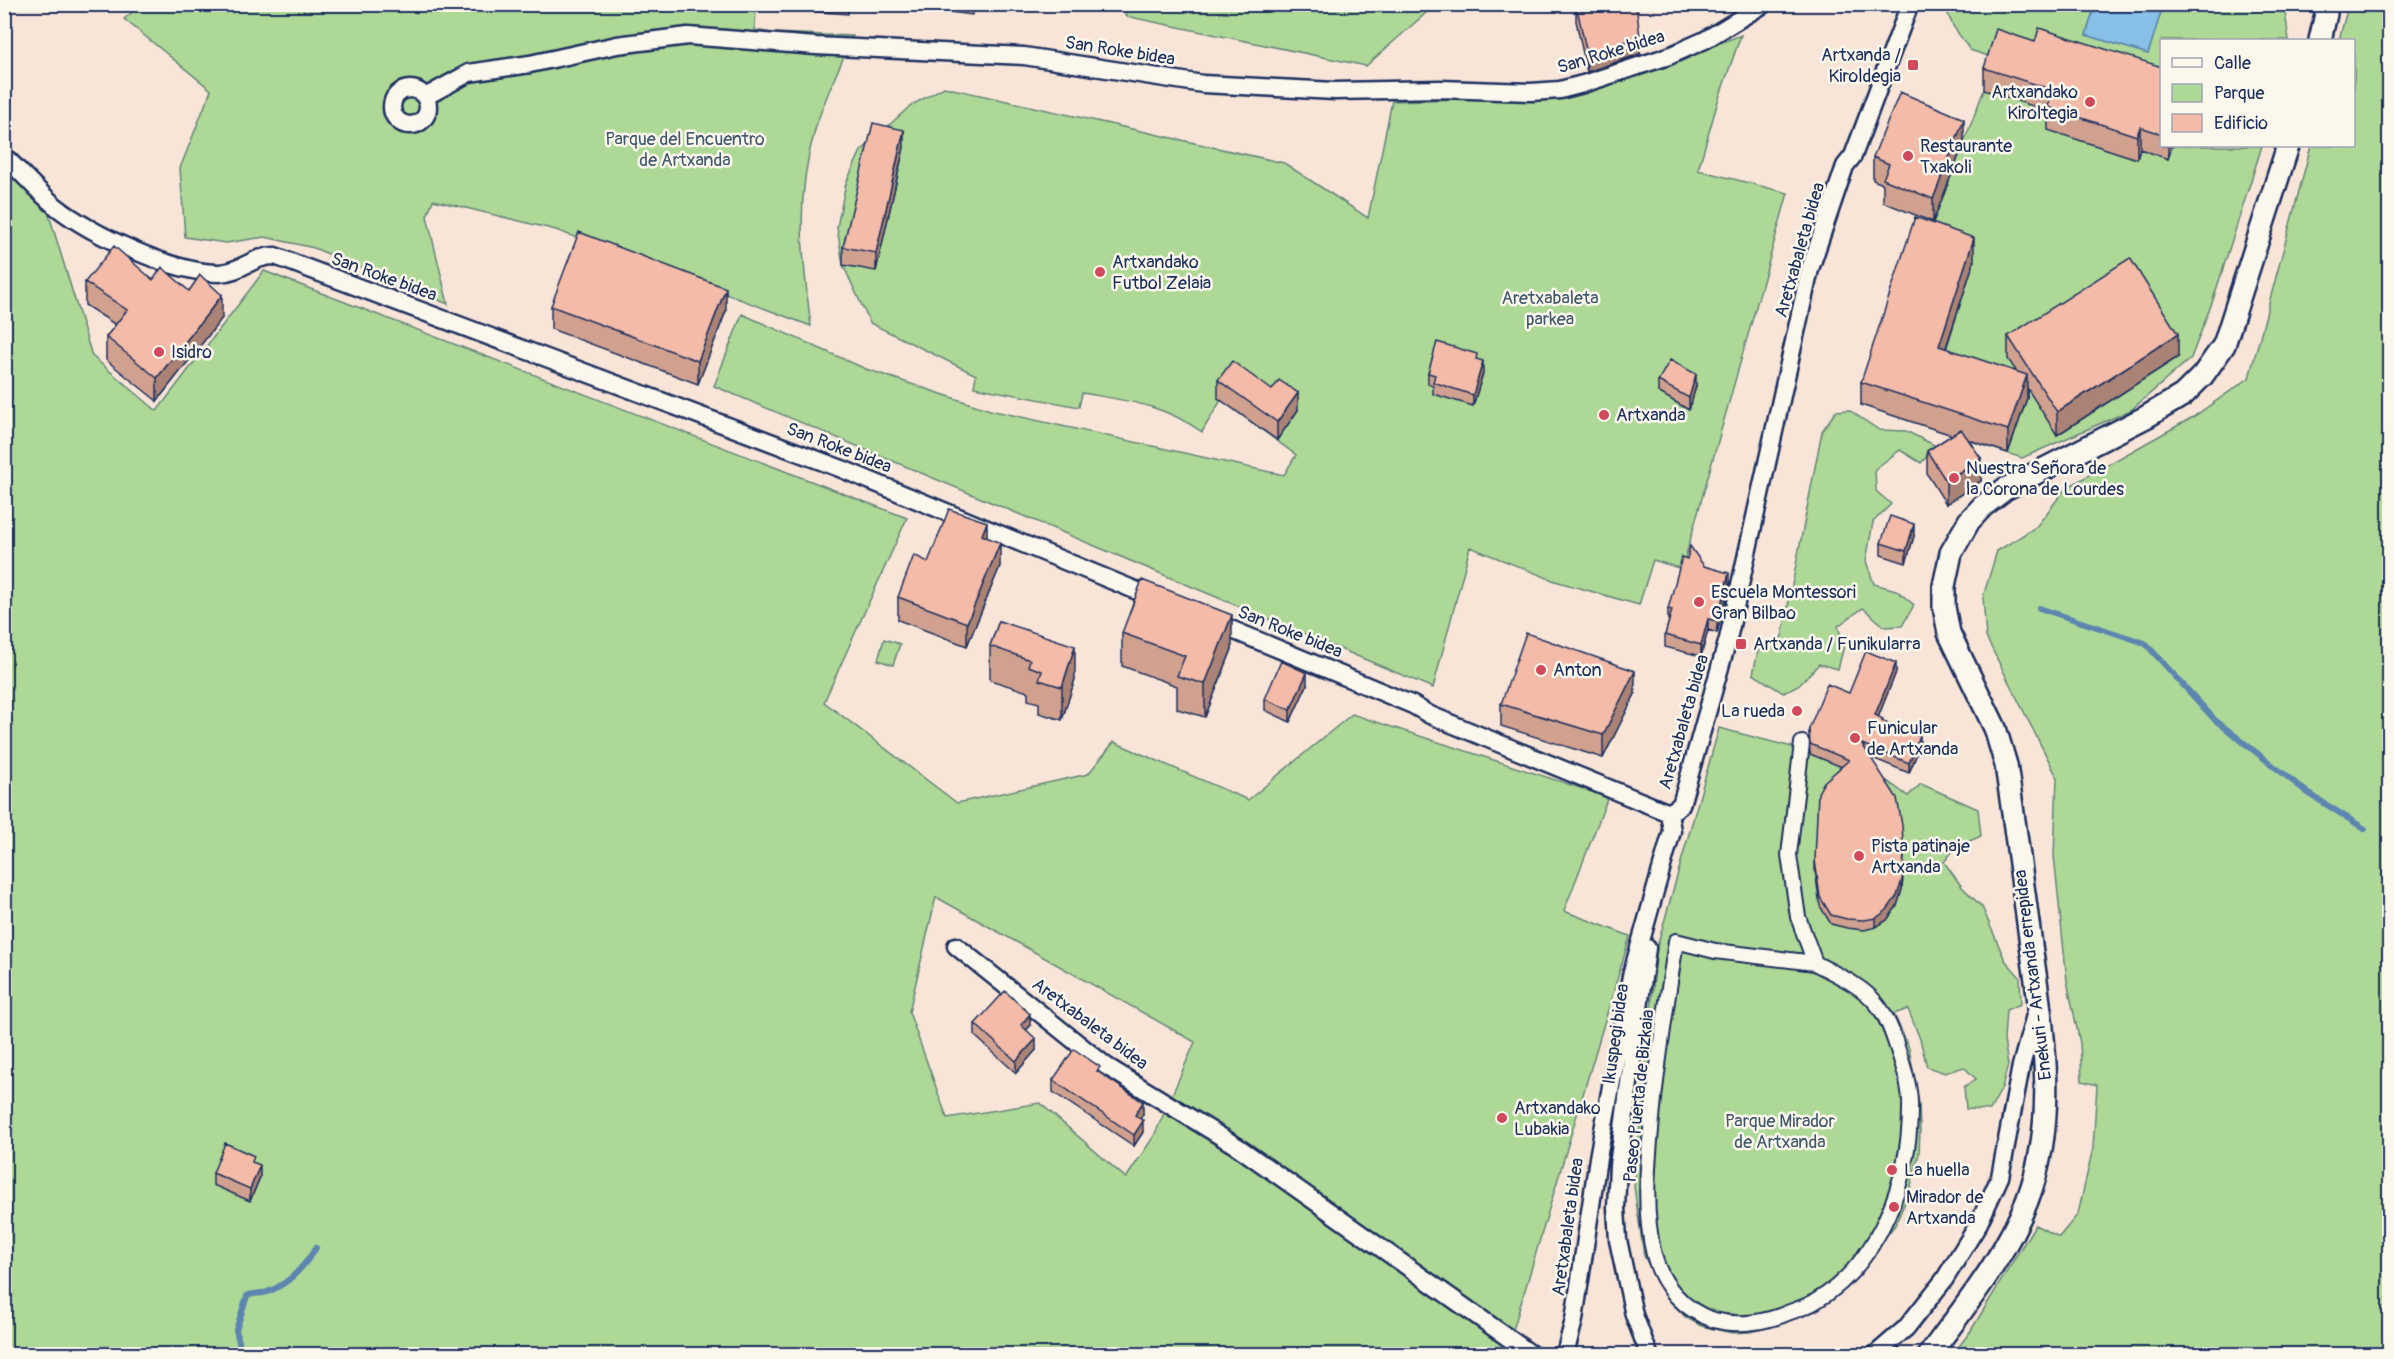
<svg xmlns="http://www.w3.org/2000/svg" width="2394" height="1359" viewBox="0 0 2394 1359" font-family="Pangolin,sans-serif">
  <rect width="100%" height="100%" fill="#f9e5d8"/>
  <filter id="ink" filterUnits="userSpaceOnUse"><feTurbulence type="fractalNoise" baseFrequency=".0167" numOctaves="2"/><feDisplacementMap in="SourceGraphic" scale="12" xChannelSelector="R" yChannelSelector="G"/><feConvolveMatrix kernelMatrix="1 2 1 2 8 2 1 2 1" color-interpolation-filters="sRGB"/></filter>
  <g filter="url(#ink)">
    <!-- green -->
    <path fill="#add896" stroke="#64847a" stroke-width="1.5" fill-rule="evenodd" d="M 142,4 L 756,4 L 755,30 L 772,33 L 853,36 C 840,67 824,98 815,130 C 795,198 802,257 811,326 L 556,230 L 433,200 L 427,216 L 448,304 L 314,248 L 265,237 L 226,243 L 185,237 L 180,168 L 211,90 L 124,19 Z
      M 1127,5 L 1127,4 L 1435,5 L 1366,66 L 1125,16 Z
      M 1944,5 L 2095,5 L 2086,35 L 2148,54 L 2163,5 L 2284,5 L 2289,40 L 2162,40 L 2162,146 L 2262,146 L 2213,300 L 2191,358 L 2131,410 L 2022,458 L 1861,405 L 1915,241 L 1925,243 L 1984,90 L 1994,58 L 1970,50 L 1953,26 Z
      M 2346,5 L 2390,5 L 2389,1354 L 1953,1354 L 1970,1332 L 2035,1225 L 2059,1237 L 2078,1214 L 2093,1148 L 2097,1085 L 2082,1081 L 2080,1043 L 2067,981 L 2054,856 L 2057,777 L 1986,637 L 1983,597 L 1997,551 L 2036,527 L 2066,488 L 2193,417 L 2249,378 L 2311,146 L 2354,146 L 2354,40 L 2339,40 L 2347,10 Z
      M 1741,35 L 1718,101 L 1698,170 L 1788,193 L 1682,569 L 1653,560 L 1639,605 L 1555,581 L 1470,547 L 1433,688 L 714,386 L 742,314 L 866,369 L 990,410 L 1284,475 L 1296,455 L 1221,400 L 1202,432 C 1163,404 1128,401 1082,393 L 1079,407 L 974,387 L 976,375 L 870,323 L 843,265 L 837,227 L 846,183 L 861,151 L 910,106 L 944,87 L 1284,163 L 1368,218 L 1392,101 L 1568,96 L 1641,73 Z
      M 4,164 L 46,205 L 92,356 L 157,411 L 264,271 L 907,518 L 824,702 L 957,803 L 1088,774 L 1114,742 L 1248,800 L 1352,714 L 1608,797 L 1564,911 L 1630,936 L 1506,1354 L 5,1354 ZM 936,897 L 1195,1042 L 1154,1136 L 1126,1178 L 1040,1103 L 947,1118 L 909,1012 Z
      M 1849,410 L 1879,430 L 1906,431 L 1936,446 L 1921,463 L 1900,450 L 1875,469 L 1876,491 L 1891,504 L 1873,522 L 1866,561 L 1874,584 L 1896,590 L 1914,605 L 1902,626 L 1885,627 L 1863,608 L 1838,626 L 1844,646 L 1838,669 L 1819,664 L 1800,684 L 1783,693 L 1753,674 L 1759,646 L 1782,637 L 1822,431 L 1836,411 Z
      M 884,639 L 900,644 L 893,665 L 878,660 Z
      M 1719,728 L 1796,748 L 1880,776 L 1908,796 L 1921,784 L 1978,809 L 1981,836 L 1956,847 L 1944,862 L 1962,887 L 1982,907 L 2005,960 L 2020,977 L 2021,1004 L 2006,1010 L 2004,1040 L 2008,1065 L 2002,1088 L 1990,1110 L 1966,1109 L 1964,1087 L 1976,1079 L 1964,1067 L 1945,1073 L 1927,1067 L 1920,1039 L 1908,1009 L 1894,1014 L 1909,1048 L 1919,1103 L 1920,1130 L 1919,1154 L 1909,1193 L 1895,1225 L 1850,1283 L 1827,1301 L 1785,1323 L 1750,1332 L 1732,1333 L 1701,1326 L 1685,1317 L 1663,1292 L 1644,1256 L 1634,1187 L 1657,947 Z"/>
    <!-- water -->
    <path fill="#88c0e7" stroke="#5c86b0" stroke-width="1.5" d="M 2095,5 L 2163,5 L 2148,54 L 2086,35 Z"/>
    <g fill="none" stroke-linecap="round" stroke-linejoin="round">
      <!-- stream -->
      <path stroke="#5c86b0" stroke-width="6" d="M 2039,608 L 2145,643 L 2215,720 L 2308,793 L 2365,829
        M 242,1354 L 236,1330 L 247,1296 C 254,1292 262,1295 270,1291 C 292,1281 303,1267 316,1248"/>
      <!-- pedestrian casing -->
      <g stroke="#1b2f5e" stroke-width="18">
        <path id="pedestrian" d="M 1802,743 L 1789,855 L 1798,917 L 1815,963 C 1835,974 1861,985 1876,1003 C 1887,1016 1893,1034 1898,1050 C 1904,1068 1911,1089 1910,1109 C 1910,1179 1879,1264 1816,1301 C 1808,1306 1799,1309 1790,1312 C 1767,1322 1739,1327 1714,1320 C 1684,1311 1662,1285 1654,1255 C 1644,1213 1647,1172 1651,1130 C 1656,1066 1667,1004 1676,941 L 1715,951 L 1815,963"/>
      </g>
      <!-- minor casing -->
      <g stroke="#1b2f5e" stroke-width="21">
        <path id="minor" d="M392 107a18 18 0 1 1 36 0a18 18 0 1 1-36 0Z
          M 425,97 L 469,73 L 530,64 L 617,45 L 688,36 L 816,46 L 1024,56 L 1203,84 L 1335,91 L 1440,89 L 1531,92 L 1560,90 L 1583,84 L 1669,56 L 1705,40 L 1764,4
          M 4,156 C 21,172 37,190 54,205 C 90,234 173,273 219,273 C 242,272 252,256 275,256 L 842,469 L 1159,600
          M 1211,621 L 1413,705 L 1430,715 L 1669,813
          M 1669,813 L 1681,805 L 1728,639 L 1810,269 L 1845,166 L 1853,156 L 1910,4
          M 956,946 L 1106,1066 L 1238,1147 L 1531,1354
          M 1647,948 L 1618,1166 L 1616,1208 L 1618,1240 L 1634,1315 L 1649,1354
          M 1565,1354 L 1574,1320 L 1598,1158 L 1631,976 L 1672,831 L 1669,813
          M 1876,1354 L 1906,1328 L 1944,1280 L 1978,1225 L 2000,1177 L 2021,1066 L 2037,1008"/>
      </g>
      <!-- tertiary casing -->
      <g stroke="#1b2f5e" stroke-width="26">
        <path id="tertiary" d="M 2320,40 L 2326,14 L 2326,4
          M 1930,1354 C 1965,1306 2005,1257 2027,1201 C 2059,1118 2043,1031 2031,945 C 2023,885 2015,825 2006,765 L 1995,728 L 1949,633 L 1944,607 L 1944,586 L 1951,553 L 1969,521 L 1983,506 L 2005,489 L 2146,417 L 2183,395 L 2203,375 L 2224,345 L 2288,146"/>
      </g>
      <!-- pedestrian -->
      <use href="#pedestrian" stroke="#fbf7ec" stroke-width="14"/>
      <!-- minor -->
      <use href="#minor" stroke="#fbf7ec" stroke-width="16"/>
      <!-- tertiary -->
      <use href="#tertiary" stroke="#fbf7ec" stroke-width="21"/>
    </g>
    <!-- wall -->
    <path fill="#d1a190" stroke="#1b2f5e" stroke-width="1.5" d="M 792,4 L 848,4 L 848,14 L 792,10 Z
      M 943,4 L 973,4 L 972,15 L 943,11 Z
      M 1576,4 L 1640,54 L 1587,72 L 1576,21 Z
      M 2035,42 L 2162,67 L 2162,146 L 2172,146 L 2168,159 L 2140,149 L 2137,159 L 2048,130 L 2048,111 L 1984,90 L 1984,68 Z
      M 1964,142 L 1933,222 L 1883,202 L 1883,184 L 1873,180 L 1873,157 Z
      M 904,147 L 876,271 L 843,265 L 843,247 Z
      M 1974,261 L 1946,349 L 2017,372 L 2008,359 L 2008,336 L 2178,357 L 2057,435 L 2027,388 L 2027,398 L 2008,453 L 1969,440 L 1981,481 L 1946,504 L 1927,474 L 1927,451 L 1952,435 L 1861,405 L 1861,382 Z
      M 153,280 L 222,318 L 157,401 L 106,360 L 106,337 L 116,325 L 85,305 L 85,282 Z
      M 551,306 L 726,311 L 698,384 L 551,329 Z
      M 1477,360 L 1483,373 L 1473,406 L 1433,394 L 1433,386 L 1428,384 L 1428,373 Z
      M 1218,380 L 1272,390 L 1298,410 L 1277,440 L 1218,398 Z
      M 1658,381 L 1696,386 L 1689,410 L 1658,392 Z
      M 1914,536 L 1906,563 L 1881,555 L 1881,543 Z
      M 987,537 L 1000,566 L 967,646 L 898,620 L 898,597 L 928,562 Z
      M 1704,566 L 1729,584 L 1717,633 L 1708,630 L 1701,656 L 1665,647 L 1665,635 L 1669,621 L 1668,620 L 1668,609 Z
      M 999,621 L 1075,679 L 1062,720 L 1039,713 L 1039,703 L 1028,700 L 1028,692 L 990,680 L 990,646 Z
      M 1122,633 L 1232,649 L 1205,717 L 1177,709 L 1177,686 L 1122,666 Z
      M 1896,672 L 1878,717 L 1920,746 L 1909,773 L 1870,757 L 1904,864 L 1902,889 L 1897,906 L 1887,920 L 1876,927 L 1864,930 L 1847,928 L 1831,924 L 1820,906 L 1815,870 L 1815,860 L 1842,767 L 1810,754 L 1809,729 L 1849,693 Z
      M 1307,685 L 1290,722 L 1265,710 L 1265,699 Z
      M 1635,694 L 1603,758 L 1501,726 L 1501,704 Z
      M 975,1024 L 1030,1026 L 1026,1030 L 1036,1050 L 1016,1073 L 975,1036 Z
      M 1100,1073 L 1143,1114 L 1140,1119 L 1143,1132 L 1134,1146 L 1053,1092 L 1053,1080 Z
      M 254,1163 L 260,1177 L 250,1201 L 213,1185 L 213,1173 Z"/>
    <!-- shaded-wall -->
    <path fill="#aa8376" stroke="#1b2f5e" stroke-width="1.5" d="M 1640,37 L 1640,54 L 1587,72 L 1587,54 Z
      M 1964,119 L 1964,142 L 1933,222 L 1933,199 Z
      M 2140,127 L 2140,149 L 2137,159 L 2137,136 Z
      M 904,130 L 904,147 L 876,271 L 876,253 Z
      M 2168,146 L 2172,146 L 2168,159 Z
      M 1974,238 L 1974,261 L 1939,369 L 1939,346 Z
      M 726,288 L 726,311 L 698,384 L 698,361 Z
      M 222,295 L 222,318 L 157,401 L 157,378 Z
      M 2178,334 L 2178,357 L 2057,435 L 2057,412 Z
      M 1483,361 L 1483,373 L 1473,406 L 1473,395 Z
      M 1696,374 L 1696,386 L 1689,410 L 1689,398 Z
      M 2027,375 L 2027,398 L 2008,453 L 2008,430 Z
      M 1298,393 L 1298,410 L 1277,440 L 1277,422 Z
      M 1981,458 L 1981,481 L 1946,504 L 1946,481 Z
      M 987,522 L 987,545 L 982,535 Z
      M 1914,524 L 1914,536 L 1906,563 L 1906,551 Z
      M 1000,543 L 1000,566 L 967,646 L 967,623 Z
      M 1729,573 L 1729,584 L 1717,633 L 1717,621 Z
      M 1232,615 L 1232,649 L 1205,717 L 1205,684 Z
      M 1708,619 L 1708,630 L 1701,656 L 1701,645 Z
      M 1075,646 L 1075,679 L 1062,720 L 1062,687 Z
      M 1896,663 L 1896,672 L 1875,725 L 1875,715 Z
      M 1635,671 L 1635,694 L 1603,758 L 1603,735 Z
      M 1307,673 L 1307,685 L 1290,722 L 1290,710 Z
      M 1920,736 L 1920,746 L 1909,773 L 1909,763 Z
      M 1904,855 L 1902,889 L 1897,906 L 1887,920 L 1876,927 L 1876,918 Z
      M 1030,1014 L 1030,1026 L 1021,1036 L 1021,1025 Z
      M 1036,1039 L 1036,1050 L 1016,1073 L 1016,1061 Z
      M 1143,1102 L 1143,1114 L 1135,1127 L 1135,1115 Z
      M 1143,1121 L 1143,1132 L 1134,1146 L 1134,1135 Z
      M 260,1165 L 260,1177 L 250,1201 L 250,1189 Z"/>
    <!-- building -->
    <path fill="#f3bba8" stroke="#1b2f5e" stroke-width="1.5" d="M 1576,4 L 1636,4 L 1640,37 L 1587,54 Z
      M 2039,28 L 2162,67 L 2162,134 L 2140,127 L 2137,136 L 2048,107 L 2053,90 L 1984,68 L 1996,29 L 2035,42 Z
      M 1900,92 L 1964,119 L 1933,199 L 1883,179 L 1889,164 L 1873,157 Z
      M 873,123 L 904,130 L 876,253 L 843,247 Z
      M 1915,217 L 1974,238 L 1939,346 L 2027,375 L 2008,430 L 1861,382 Z
      M 579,232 L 726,288 L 698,361 L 551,306 Z
      M 114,246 L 153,280 L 162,267 L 189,291 L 200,275 L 222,295 L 157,378 L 106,337 L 127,310 L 85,282 Z
      M 2130,258 L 2178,334 L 2057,412 L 2008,336 Z
      M 1437,342 L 1477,354 L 1476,359 L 1483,361 L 1473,395 L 1433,382 L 1435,375 L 1428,373 Z
      M 1670,360 L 1696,374 L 1689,398 L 1658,381 Z
      M 1232,361 L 1272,390 L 1279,380 L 1298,393 L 1277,422 L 1218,380 Z
      M 1961,429 L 1981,458 L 1946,481 L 1927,451 Z
      M 949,509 L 987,522 L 982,535 L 1000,543 L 967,623 L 898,597 L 914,555 L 928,562 Z
      M 1890,516 L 1914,524 L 1906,551 L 1881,543 Z
      M 1690,546 L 1704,566 L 1729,573 L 1717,621 L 1708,619 L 1701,645 L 1665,635 L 1672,610 L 1668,609 L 1682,557 L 1687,559 Z
      M 1142,580 L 1232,615 L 1205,684 L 1177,676 L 1185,656 L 1122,633 Z
      M 999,621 L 1075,646 L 1062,687 L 1039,680 L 1042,671 L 1028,666 L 1030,660 L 990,646 Z
      M 1526,633 L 1635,671 L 1603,735 L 1501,704 Z
      M 1866,651 L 1896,663 L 1875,715 L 1883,719 L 1882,721 L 1920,736 L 1909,763 L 1862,744 L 1897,798 L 1902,825 L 1904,855 L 1902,880 L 1897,896 L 1887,910 L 1876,918 L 1864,920 L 1847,919 L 1831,915 L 1820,897 L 1815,860 L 1818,793 L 1824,782 L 1849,760 L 1810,744 L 1809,729 L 1827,684 L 1849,693 Z
      M 1281,661 L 1307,673 L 1290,710 L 1265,699 Z
      M 1005,991 L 1030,1014 L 1021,1025 L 1036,1039 L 1016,1061 L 975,1024 Z
      M 1074,1049 L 1100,1067 L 1097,1071 L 1143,1102 L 1135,1115 L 1143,1121 L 1134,1135 L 1053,1080 Z
      M 225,1143 L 254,1156 L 252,1162 L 260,1165 L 250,1189 L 213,1173 Z"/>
  </g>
  <!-- markers -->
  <g fill="#d1495b" stroke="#fbf7ec" stroke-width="2">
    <rect x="1907" y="59" width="12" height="12" rx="3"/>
    <circle cx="2090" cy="102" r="6"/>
    <circle cx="1908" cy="156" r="6"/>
    <circle cx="1100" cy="272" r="6"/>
    <circle cx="159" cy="352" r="6"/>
    <circle cx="1604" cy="415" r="6"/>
    <circle cx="1954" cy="478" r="6"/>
    <circle cx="1699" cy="602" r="6"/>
    <rect x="1735" y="638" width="12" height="12" rx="3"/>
    <circle cx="1541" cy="670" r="6"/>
    <circle cx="1797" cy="711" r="6"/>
    <circle cx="1855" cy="738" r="6"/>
    <circle cx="1859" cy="856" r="6"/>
    <circle cx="1502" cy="1118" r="6"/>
    <circle cx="1892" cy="1170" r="6"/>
    <circle cx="1894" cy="1207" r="6"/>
  </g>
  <g text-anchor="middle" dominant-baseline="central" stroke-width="5" stroke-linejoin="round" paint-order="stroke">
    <!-- street labels -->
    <g font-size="18" fill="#1b2f5e" stroke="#fbf7ec">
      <text transform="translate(1120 51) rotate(9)">San Roke bidea</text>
      <text transform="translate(1611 52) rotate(-17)">San Roke bidea</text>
      <text transform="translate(1800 250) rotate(-74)">Aretxabaleta bidea</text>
      <text transform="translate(384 277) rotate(20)">San Roke bidea</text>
      <text transform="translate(839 448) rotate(21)">San Roke bidea</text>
      <text transform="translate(1290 632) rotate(22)">San Roke bidea</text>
      <text transform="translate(1684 722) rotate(-74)">Aretxabaleta bidea</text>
      <text transform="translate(2033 975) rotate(-97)">Enekuri - Artxanda errepidea</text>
      <text transform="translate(1090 1024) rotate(37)">Aretxabaleta bidea</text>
      <text transform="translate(1616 1034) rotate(-82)">Ikuspegi bidea</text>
      <text transform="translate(1639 1096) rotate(-84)">Paseo Puerta de Bizkaia</text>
      <text transform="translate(1568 1227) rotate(-82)">Aretxabaleta bidea</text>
    </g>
    <!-- poi labels -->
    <g font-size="18" fill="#1b2f5e" stroke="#fbf7ec" text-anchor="start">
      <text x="1901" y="55" text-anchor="end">Artxanda /<tspan x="1901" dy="21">Kiroldegia</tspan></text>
      <text x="2078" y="92" text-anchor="end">Artxandako<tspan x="2078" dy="21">Kiroltegia</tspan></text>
      <text x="1920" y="146">Restaurante<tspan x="1920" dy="21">Txakoli</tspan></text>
      <text x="1112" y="262">Artxandako<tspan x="1112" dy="21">Futbol Zelaia</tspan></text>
      <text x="171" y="352">Isidro</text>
      <text x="1616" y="415">Artxanda</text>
      <text x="1966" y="468">Nuestra Señora de<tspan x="1966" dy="21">la Corona de Lourdes</tspan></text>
      <text x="1711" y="592">Escuela Montessori<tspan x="1711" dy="21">Gran Bilbao</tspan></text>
      <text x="1753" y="644">Artxanda / Funikularra</text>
      <text x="1553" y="670">Anton</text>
      <text x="1785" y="711" text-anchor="end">La rueda</text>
      <text x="1867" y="728">Funicular<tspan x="1867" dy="21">de Artxanda</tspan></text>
      <text x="1871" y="846">Pista patinaje<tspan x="1871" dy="21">Artxanda</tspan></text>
      <text x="1514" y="1108">Artxandako<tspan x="1514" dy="21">Lubakia</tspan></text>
      <text x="1904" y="1170">La huella</text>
      <text x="1906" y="1197">Mirador de<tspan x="1906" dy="21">Artxanda</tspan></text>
    </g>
    <!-- park labels -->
    <g font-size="18" fill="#40596c" stroke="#fbf7ec">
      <text x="685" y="139">Parque del Encuentro<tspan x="685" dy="21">de Artxanda</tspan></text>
      <text x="1550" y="298">Aretxabaleta<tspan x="1550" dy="21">parkea</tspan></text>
      <text x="1780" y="1121">Parque Mirador<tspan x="1780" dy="21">de Artxanda</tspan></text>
    </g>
  </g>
  <!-- margin -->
  <rect width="2394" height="1359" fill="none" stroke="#fbf7ec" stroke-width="24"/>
  <rect x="12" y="12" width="2370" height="1335" fill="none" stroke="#1b2f5e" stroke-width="2" filter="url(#ink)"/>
  <!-- legend -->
  <rect x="2160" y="39" width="195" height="108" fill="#fbf7ec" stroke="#a1a7b3" stroke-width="1.5"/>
  <rect x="2172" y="58" width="30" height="9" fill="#fbf7ec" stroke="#a1a7b3" stroke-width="1.5"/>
  <text x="2214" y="69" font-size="18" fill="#1b2f5e">Calle</text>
  <rect x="2172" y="84" width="30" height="18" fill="#add896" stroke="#a1a7b3" stroke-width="1.5"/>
  <text x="2214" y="99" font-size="18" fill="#1b2f5e">Parque</text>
  <rect x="2172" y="114" width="30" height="18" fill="#f3bba8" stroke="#a1a7b3" stroke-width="1.5"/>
  <text x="2214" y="129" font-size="18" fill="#1b2f5e">Edificio</text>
</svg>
